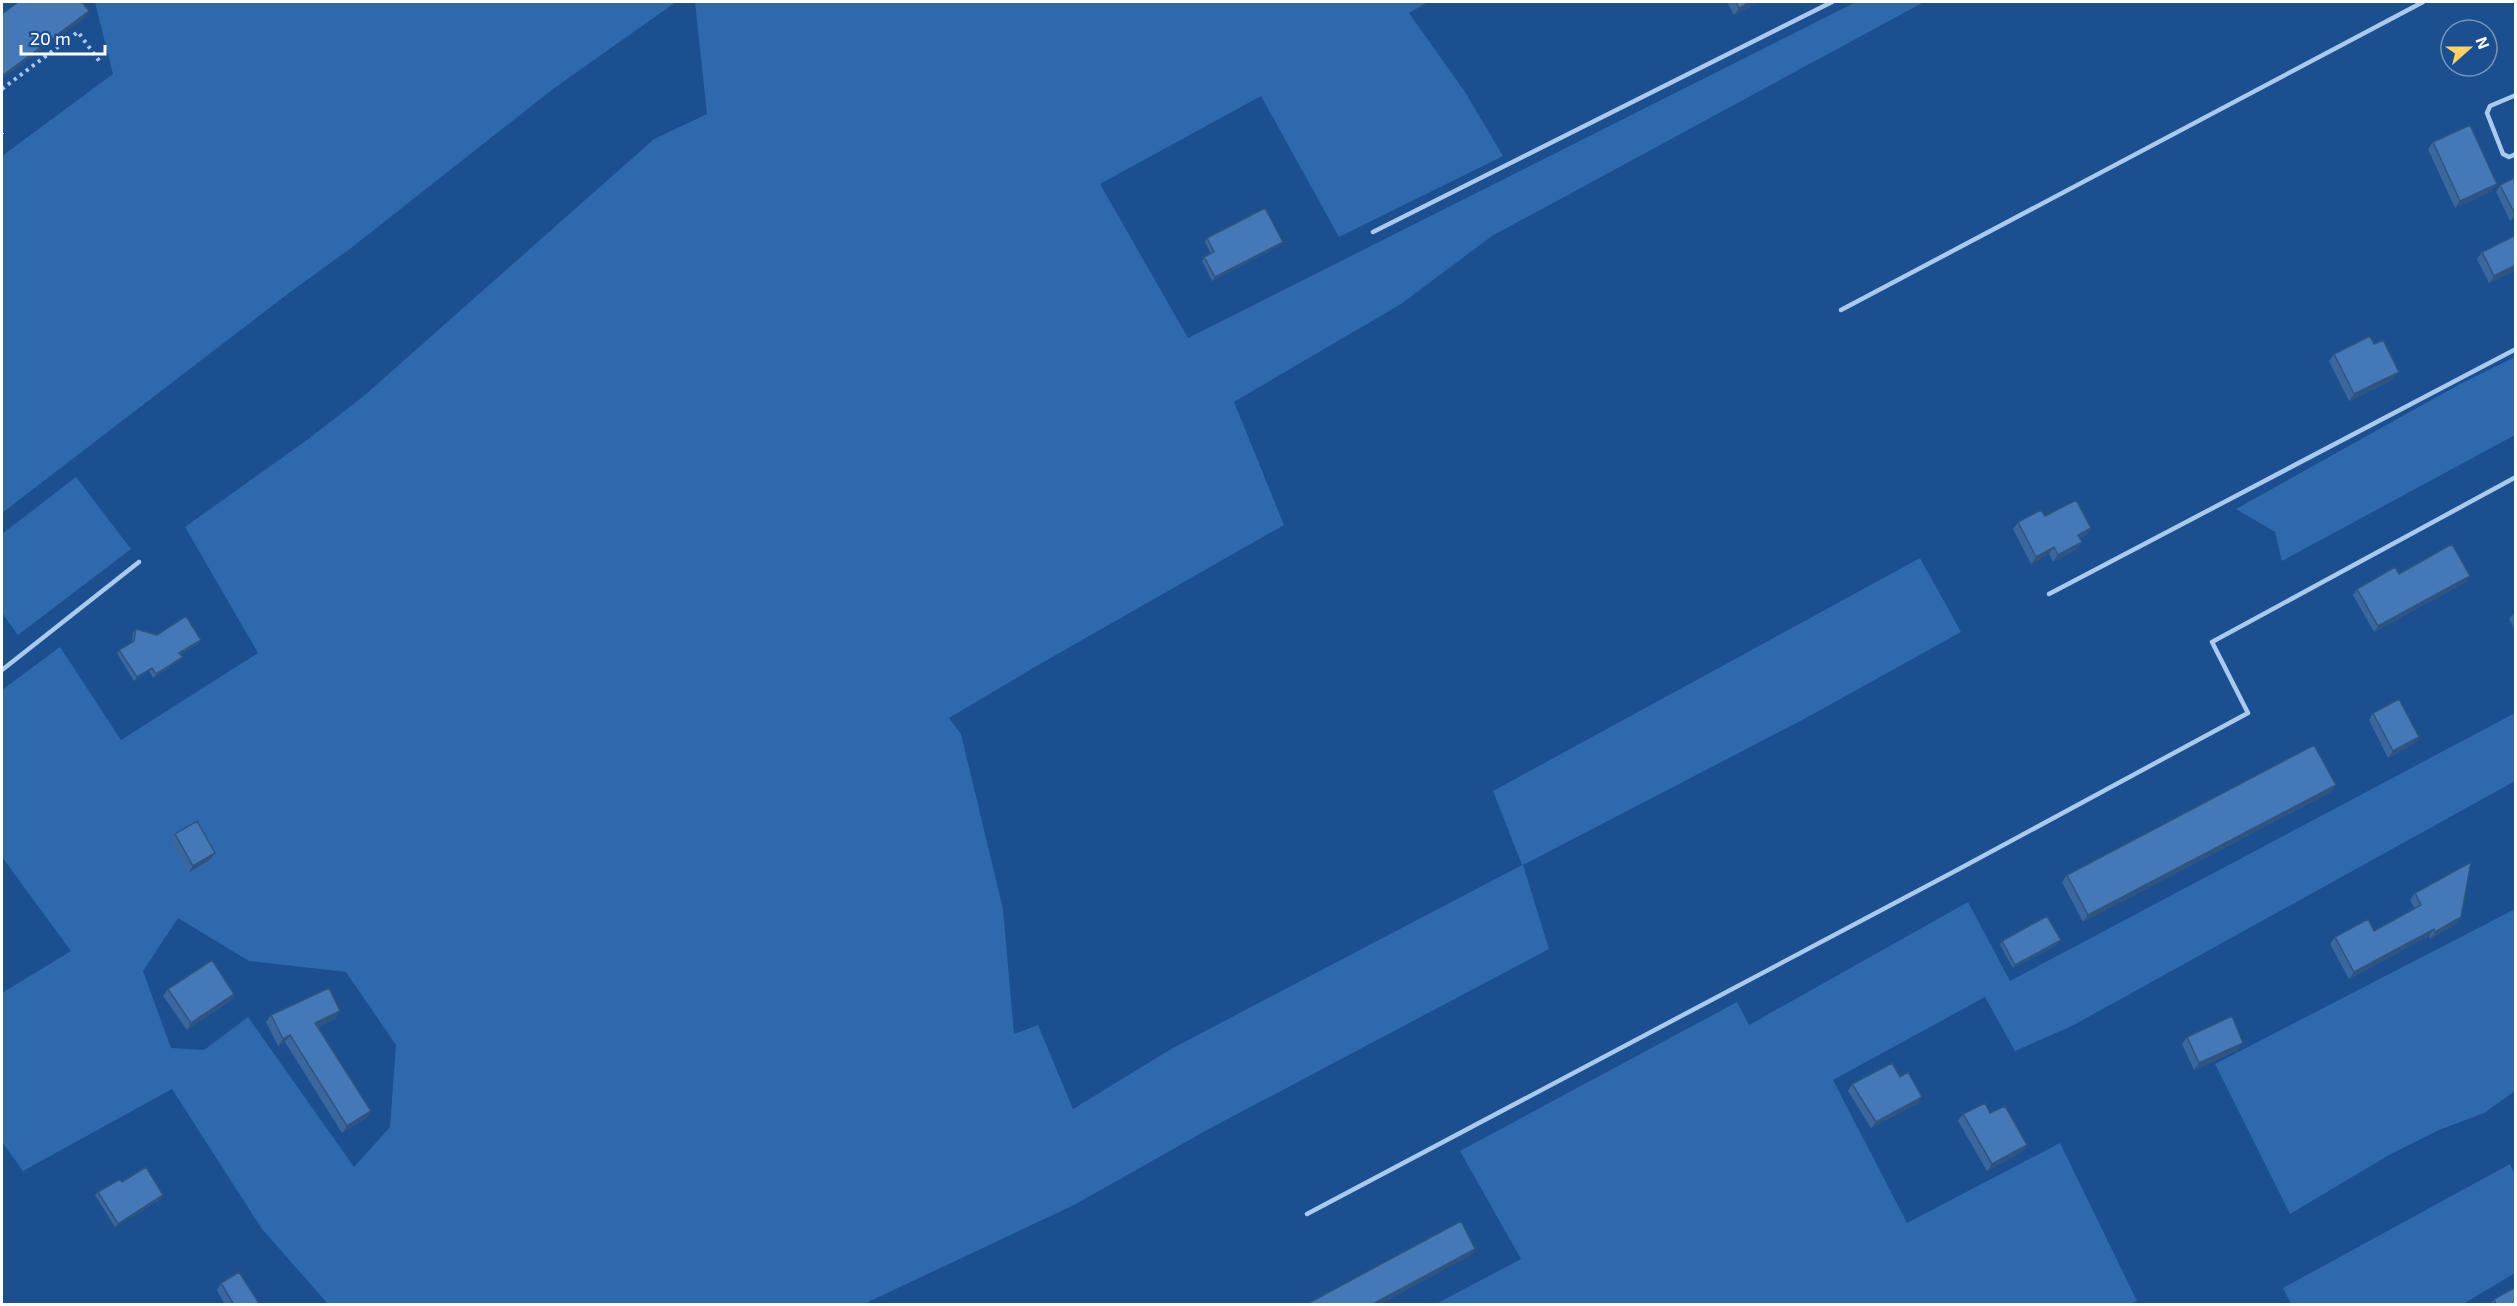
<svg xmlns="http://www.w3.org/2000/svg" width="2517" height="1306" viewBox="0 0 2517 1306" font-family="'Exo 2',sans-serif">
  <rect width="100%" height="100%" fill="#1b4f8f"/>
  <!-- green -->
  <path fill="#2e69ad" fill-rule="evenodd" d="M 95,2 L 676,2 L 553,89 L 351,248 L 289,293 L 2,513 L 2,156 L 113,74 Z
    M 695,2 L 1428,2 L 1409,13 L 1465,92 L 1503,156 L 1339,237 L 1261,96 L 1100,184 L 1188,338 L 1856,2 L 1924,2 L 1492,236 L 1401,304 L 1234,402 L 1284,525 L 1040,664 L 949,718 L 961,734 L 1003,909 L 1014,1034 L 1038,1025 L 1073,1109 L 1171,1049 L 1522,865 L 1493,791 L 1920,558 L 1961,632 L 1806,718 L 1523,865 L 1549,949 L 1207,1130 L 1074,1205 L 864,1304 L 328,1304 L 262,1229 L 172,1089 L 23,1171 L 2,1142 L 2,993 L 71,951 L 2,857 L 2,690 L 60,647 L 121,740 L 258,653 L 185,527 L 307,440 L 365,395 L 654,139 L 707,114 ZM 178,918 L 249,961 L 346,972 L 396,1045 L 390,1127 L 354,1167 L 248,1017 L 204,1050 L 171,1048 L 143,971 Z
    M 2515,357 L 2515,435 L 2282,561 L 2275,532 L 2236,509 L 2460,384 Z
    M 76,477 L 131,549 L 18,635 L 2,613 L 2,534 Z
    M 2515,713 L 2515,781 L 2072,1026 L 2015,1051 L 1985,997 L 1833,1080 L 1907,1223 L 2060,1143 L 2137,1301 L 2131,1304 L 1436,1304 L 1521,1259 L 1460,1151 L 1737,1002 L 1749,1025 L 1968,902 L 2010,981 Z
    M 2515,909 L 2515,1091 L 2484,1113 L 2439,1130 L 2389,1155 L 2290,1214 L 2215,1064 Z
    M 2510,1164 L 2515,1175 L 2515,1273 L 2463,1304 L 2291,1304 L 2283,1288 Z"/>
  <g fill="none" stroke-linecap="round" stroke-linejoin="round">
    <!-- path -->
    <path stroke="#a9c9ee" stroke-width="4" stroke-dasharray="3 4.5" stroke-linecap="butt" d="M 2,89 L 78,32 L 100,62
      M 2,133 L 2,134"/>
    <!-- service -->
    <path stroke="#a9c9ee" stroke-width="4.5" d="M 2516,95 L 2490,106 L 2487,113 L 2503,154 L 2509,157 L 2516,154
      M 1373,232 L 1832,2
      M 1841,310 L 2423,2
      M 2049,594 L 2516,349
      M 2,670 L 139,562
      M 1307,1214 L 1959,869 L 2248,713 L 2212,642 L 2516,477"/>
  </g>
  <!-- wall -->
  <path fill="#3a679d" d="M 1727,2 L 1759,2 L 1734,15 Z
    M 2433,142 L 2492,191 L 2455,208 L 2428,149 Z
    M 2516,177 L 2516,218 L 2510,221 L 2496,192 L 2500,185 Z
    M 1207,238 L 1280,245 L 1212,281 L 1202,261 L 1204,257 L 1211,254 L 1205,242 Z
    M 2482,252 L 2516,270 L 2489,283 L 2477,259 Z
    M 2374,344 L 2394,379 L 2349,401 L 2329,361 L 2334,354 Z
    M 2045,516 L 2091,528 L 2086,535 L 2080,538 L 2082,542 L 2077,549 L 2053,562 L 2049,554 L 2031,564 L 2013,529 L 2018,522 Z
    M 2399,574 L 2466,582 L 2374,632 L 2353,595 L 2357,589 Z
    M 2516,611 L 2516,631 L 2509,619 Z
    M 136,629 L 157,635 L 201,640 L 199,643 L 181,654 L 180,660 L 153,678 L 149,671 L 134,681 L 117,653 L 119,650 L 132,642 L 133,633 Z
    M 2373,713 L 2414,744 L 2388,758 L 2369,720 Z
    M 2336,785 L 2331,792 L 2083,922 L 2062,882 L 2067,875 Z
    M 175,834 L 210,860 L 188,873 L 170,841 Z
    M 2415,893 L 2461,917 L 2456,924 L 2430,939 L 2429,936 L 2349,979 L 2330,944 L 2335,937 L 2374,931 L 2415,909 L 2410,900 Z
    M 2002,941 L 2058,944 L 2013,968 L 2000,945 Z
    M 168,989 L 234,994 L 230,1001 L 187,1030 L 163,996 Z
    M 271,1015 L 336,1018 L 318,1027 L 371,1111 L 366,1118 L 342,1133 L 285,1042 L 278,1046 L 266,1022 Z
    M 2187,1037 L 2238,1050 L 2194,1070 L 2182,1044 Z
    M 1900,1077 L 1922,1097 L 1917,1104 L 1871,1128 L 1848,1091 L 1852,1084 Z
    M 1963,1114 L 2027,1145 L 2022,1152 L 1987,1171 L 1958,1121 Z
    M 122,1182 L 163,1195 L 161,1199 L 115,1227 L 95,1195 L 98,1192 Z
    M 221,1283 L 260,1305 L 225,1305 L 217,1290 Z
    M 2494,1299 L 2516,1305 L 2490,1305 Z"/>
  <!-- shaded-wall -->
  <path fill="#305480" d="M 1751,2 L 1759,2 L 1734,15 L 1739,8 Z
    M 89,11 L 85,18 L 2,79 L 2,76 Z
    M 2497,184 L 2492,191 L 2455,208 L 2460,201 Z
    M 2516,213 L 2516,218 L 2510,221 Z
    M 1283,242 L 1280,245 L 1212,281 L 1215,277 Z
    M 2516,265 L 2516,270 L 2489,283 L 2494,276 Z
    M 2399,372 L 2394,379 L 2349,401 L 2354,394 Z
    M 2091,528 L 2086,535 L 2073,542 L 2078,535 Z
    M 2082,542 L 2077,549 L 2053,562 L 2058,555 Z
    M 2054,547 L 2049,554 L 2031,564 L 2036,557 Z
    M 2470,576 L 2466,582 L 2374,632 L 2378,626 Z
    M 201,640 L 199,643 L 177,656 L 179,653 Z
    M 183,657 L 180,660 L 153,678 L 156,674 Z
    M 152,668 L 149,671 L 134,681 L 137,677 Z
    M 2419,737 L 2414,744 L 2388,758 L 2393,751 Z
    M 2336,785 L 2331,792 L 2083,922 L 2088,915 Z
    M 215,853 L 210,860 L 188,873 L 193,866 Z
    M 2461,917 L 2456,924 L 2430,939 L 2435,932 Z
    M 2434,929 L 2429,936 L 2349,979 L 2354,972 Z
    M 2061,940 L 2058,944 L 2013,968 L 2015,965 Z
    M 234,994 L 230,1001 L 187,1030 L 191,1023 Z
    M 340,1011 L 336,1018 L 311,1030 L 315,1023 Z
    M 290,1035 L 285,1042 L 278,1046 L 283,1039 Z
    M 2243,1043 L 2238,1050 L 2194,1070 L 2199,1063 Z
    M 1922,1097 L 1917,1104 L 1871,1128 L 1876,1122 Z
    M 371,1111 L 366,1118 L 342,1133 L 347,1126 Z
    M 2027,1145 L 2022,1152 L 1987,1171 L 1992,1164 Z
    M 163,1195 L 161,1199 L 115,1227 L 118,1224 Z
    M 1475,1249 L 1470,1256 L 1379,1305 L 1371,1305 Z"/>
  <!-- building -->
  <path fill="#4478b7" stroke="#305480" stroke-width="1.5" d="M 18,2 L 82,2 L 89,11 L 2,76 L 2,14 Z
    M 1736,2 L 1751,2 L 1739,8 Z
    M 2470,125 L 2497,184 L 2460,201 L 2433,142 Z
    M 2516,177 L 2516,213 L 2515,214 L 2500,185 Z
    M 1265,208 L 1283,242 L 1215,277 L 1204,257 L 1214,252 L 1207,238 Z
    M 2516,235 L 2516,265 L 2494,276 L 2482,252 Z
    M 2370,336 L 2374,344 L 2383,340 L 2399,372 L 2354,394 L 2334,354 Z
    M 2076,500 L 2091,528 L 2078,535 L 2082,542 L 2058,555 L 2054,547 L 2036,557 L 2018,522 L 2041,510 L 2045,516 Z
    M 2452,544 L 2470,576 L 2378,626 L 2357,589 L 2395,567 L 2399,574 Z
    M 186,616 L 201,640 L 179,653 L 183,657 L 156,674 L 152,668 L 137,677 L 119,650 L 134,641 L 136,629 L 157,635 Z
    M 2399,699 L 2419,737 L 2393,751 L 2373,713 Z
    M 2314,745 L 2336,785 L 2088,915 L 2067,875 Z
    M 197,821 L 215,853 L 193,866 L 175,834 Z
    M 2471,862 L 2461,917 L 2435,932 L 2434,929 L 2354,972 L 2335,937 L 2368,919 L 2374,931 L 2421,905 L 2415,893 Z
    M 2047,916 L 2061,940 L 2015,965 L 2002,941 Z
    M 212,960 L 234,994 L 191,1023 L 168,989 Z
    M 329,988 L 340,1011 L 315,1023 L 371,1111 L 347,1126 L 290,1035 L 283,1039 L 271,1015 Z
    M 2232,1016 L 2243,1043 L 2199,1063 L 2187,1037 Z
    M 1892,1063 L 1900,1077 L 1908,1072 L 1922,1097 L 1876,1122 L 1852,1084 Z
    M 1985,1103 L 1990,1113 L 2005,1106 L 2027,1145 L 1992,1164 L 1963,1114 Z
    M 146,1167 L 163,1195 L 118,1224 L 98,1192 L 120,1179 L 122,1182 Z
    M 1461,1221 L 1475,1249 L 1371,1305 L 1305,1305 Z
    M 239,1272 L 260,1305 L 234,1305 L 221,1283 Z
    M 2516,1287 L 2516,1305 L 2496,1305 L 2494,1299 Z"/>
  <!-- border -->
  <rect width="2517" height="1306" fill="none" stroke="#ffffff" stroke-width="6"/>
  <!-- north arrow -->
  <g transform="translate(2469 48) rotate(69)"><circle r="28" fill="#1b4f8f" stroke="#7695bc" stroke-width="1.5"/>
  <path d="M0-4.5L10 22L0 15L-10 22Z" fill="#ffd166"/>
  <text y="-9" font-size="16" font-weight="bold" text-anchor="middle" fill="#ffffff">N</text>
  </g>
  <!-- scale -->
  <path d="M21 45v9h84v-9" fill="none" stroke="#ffffff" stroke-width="3"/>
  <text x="30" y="45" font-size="18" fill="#ffffff" stroke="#1b4f8f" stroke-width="4.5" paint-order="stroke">20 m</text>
</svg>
